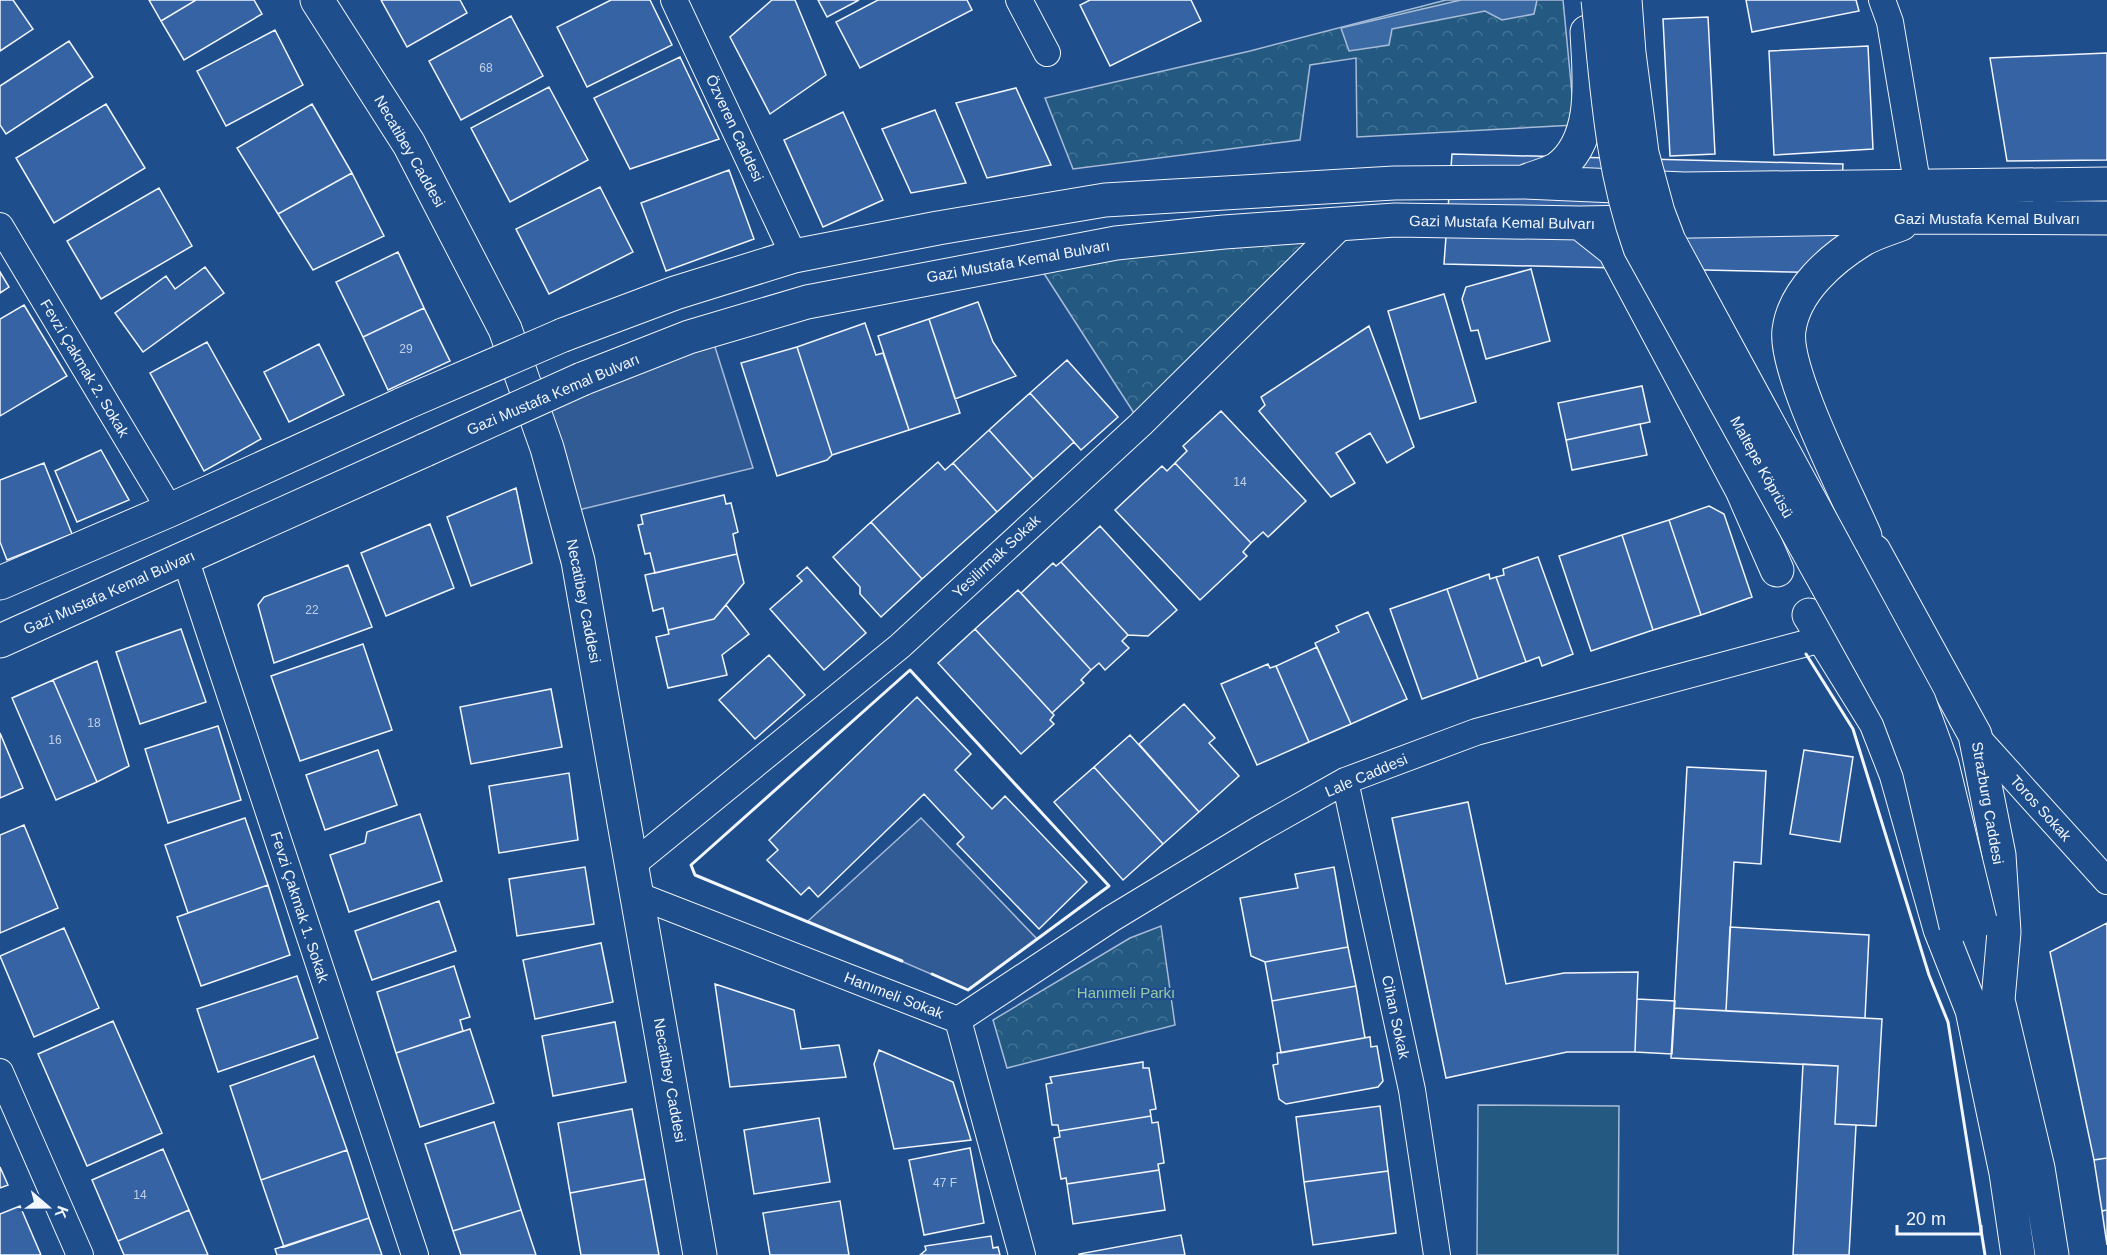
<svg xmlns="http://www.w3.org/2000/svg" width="2107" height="1255" viewBox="0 0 2107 1255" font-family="Arial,sans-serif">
  <defs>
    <pattern id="park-crowns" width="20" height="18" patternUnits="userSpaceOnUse" patternTransform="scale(1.5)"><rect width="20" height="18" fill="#245a82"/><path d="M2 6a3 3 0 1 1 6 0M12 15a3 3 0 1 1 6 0" fill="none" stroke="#447295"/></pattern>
  </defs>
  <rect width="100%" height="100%" fill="#1f4e8c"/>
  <!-- grass -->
  <path fill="#245a82" stroke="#a8bbd7" stroke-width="1.5" d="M 1478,1105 L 1619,1106 L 1618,1255 L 1477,1255 Z"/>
  <!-- park -->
  <path fill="url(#park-crowns)" stroke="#a8bbd7" stroke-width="1.5" d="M 1446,0 L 1563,0 L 1575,125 L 1357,137 L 1356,58 L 1310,65 L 1300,140 L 1073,169 L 1045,98 L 1250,51 Z
    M 1342,225 L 1141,424 L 1034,258 Z
    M 1161,926 L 1175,1025 L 1007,1068 L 993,1020 L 1130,938 Z"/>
  <!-- parking -->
  <path fill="#305b95" stroke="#a8bbd7" stroke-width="1.5" d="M 710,331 L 753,468 L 566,513 L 531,402 Z
    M 921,818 L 1037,939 L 968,990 L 808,921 Z"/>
  <!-- water -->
  <path fill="#3b69a3" stroke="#a8bbd7" stroke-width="1.5" d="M 1461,0 L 1537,0 L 1534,14 L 1502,20 L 1485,11 L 1392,29 L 1389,45 L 1349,51 L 1341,28 Z"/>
  <!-- building -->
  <path fill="#3563a3" stroke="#f2f6ff" stroke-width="1.5" d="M 0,0 L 13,0 L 33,29 L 0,51 Z
    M 149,0 L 196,0 L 161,21 Z
    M 196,0 L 254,0 L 262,14 L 184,60 L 161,21 Z
    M 381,0 L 460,0 L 467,13 L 407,47 Z
    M 611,0 L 650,0 L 672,45 L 587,87 L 557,27 Z
    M 772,0 L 795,0 L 826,75 L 770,114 L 730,37 Z
    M 818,0 L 859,0 L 827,17 Z
    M 878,0 L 967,0 L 972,10 L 860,68 L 836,22 Z
    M 1090,0 L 1191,0 L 1201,21 L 1110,66 L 1080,5 Z
    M 1746,0 L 1856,0 L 1859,11 L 1752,32 Z
    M 511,16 L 543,76 L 461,120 L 429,61 Z
    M 1708,17 L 1715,154 L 1670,156 L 1663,19 Z
    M 275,30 L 303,85 L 226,126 L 197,71 Z
    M 69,41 L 93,77 L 6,134 L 0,125 L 0,86 Z
    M 1868,46 L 1873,149 L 1774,155 L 1769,51 Z
    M 2107,53 L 2107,160 L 2007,161 L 1990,58 Z
    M 680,57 L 719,139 L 630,169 L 594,98 Z
    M 549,87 L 588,160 L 510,202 L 471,128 Z
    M 1016,88 L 1051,165 L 987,178 L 956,103 Z
    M 106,104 L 145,168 L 54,223 L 16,158 Z
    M 312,104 L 352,173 L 278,214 L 237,148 Z
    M 935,110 L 966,183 L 911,193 L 882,129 Z
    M 843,112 L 883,200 L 823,227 L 784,140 Z
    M 1452,154 L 1843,164 L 1837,273 L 1444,264 Z
    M 729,170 L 754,239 L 666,271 L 641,203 Z
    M 352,173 L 384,236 L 313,270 L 278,214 Z
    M 600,187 L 633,252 L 549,294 L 516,229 Z
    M 159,188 L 192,246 L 101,299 L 67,241 Z
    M 398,252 L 424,308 L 363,337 L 336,282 Z
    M 205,267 L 224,293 L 143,352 L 115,313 L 166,276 L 175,289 Z
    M 1531,269 L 1550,341 L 1486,359 L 1478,330 L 1471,331 L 1462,299 L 1466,287 Z
    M 0,272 L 9,287 L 0,293 Z
    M 1444,294 L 1476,402 L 1420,419 L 1388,311 Z
    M 978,302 L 993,342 L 1016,376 L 955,399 L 929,319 Z
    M 24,305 L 67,376 L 0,416 L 0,319 Z
    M 424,308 L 450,361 L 388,390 L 363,337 Z
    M 929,319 L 960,413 L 909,430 L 878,336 Z
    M 865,323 L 876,355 L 883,353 L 909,430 L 832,455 L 797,347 Z
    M 1369,326 L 1414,447 L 1387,463 L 1370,433 L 1336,453 L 1355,483 L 1331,497 L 1259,411 L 1265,405 L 1261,397 Z
    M 207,342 L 261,439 L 204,471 L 150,373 Z
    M 319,344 L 344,395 L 289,422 L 264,372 Z
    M 797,347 L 832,455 L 827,460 L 777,476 L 741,363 Z
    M 1067,360 L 1118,417 L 1081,450 L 1030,393 Z
    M 1642,386 L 1650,422 L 1566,440 L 1558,403 Z
    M 1030,393 L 1074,442 L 1033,479 L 989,430 Z
    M 1221,411 L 1306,501 L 1268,537 L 1263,532 L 1251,543 L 1175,463 L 1187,451 L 1183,446 Z
    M 1640,424 L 1647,455 L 1572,470 L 1566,440 Z
    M 989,430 L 1033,479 L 997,512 L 953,463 Z
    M 101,450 L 129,500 L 77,522 L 55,471 Z
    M 938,462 L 945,470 L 953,463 L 997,512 L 922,579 L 871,522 Z
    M 44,463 L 72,534 L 7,560 L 0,542 L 0,480 Z
    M 1175,463 L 1251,543 L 1243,552 L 1247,556 L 1200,600 L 1115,510 L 1162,466 L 1167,471 Z
    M 516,488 L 532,563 L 471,586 L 447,517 Z
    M 724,495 L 726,504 L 731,503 L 738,532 L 733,534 L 737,554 L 655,573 L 650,553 L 645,554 L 638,525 L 643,524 L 641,515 Z
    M 1709,506 L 1724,514 L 1752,597 L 1701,615 L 1669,520 Z
    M 1669,520 L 1701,615 L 1653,630 L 1622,535 Z
    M 871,522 L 922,579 L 881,617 L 860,594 L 860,587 L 833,557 Z
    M 430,524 L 454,588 L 386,616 L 361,553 Z
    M 1100,526 L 1177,610 L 1148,636 L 1128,635 L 1061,562 Z
    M 1622,535 L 1653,630 L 1591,651 L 1559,556 Z
    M 737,554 L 744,583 L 714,619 L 668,630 L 663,608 L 653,611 L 645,575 Z
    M 1538,557 L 1573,654 L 1542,666 L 1539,657 L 1526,662 L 1496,577 L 1504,575 L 1503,569 Z
    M 1061,562 L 1128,635 L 1122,641 L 1129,648 L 1105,670 L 1099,663 L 1091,670 L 1021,593 L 1053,563 L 1056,566 Z
    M 348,565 L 372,627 L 274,663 L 258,605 L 264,597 Z
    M 807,567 L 866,633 L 824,670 L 770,609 L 802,581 L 797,576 Z
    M 1489,574 L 1490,579 L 1496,577 L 1526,662 L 1478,679 L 1447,589 Z
    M 1447,589 L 1478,679 L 1422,699 L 1390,609 Z
    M 1018,590 L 1091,670 L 1081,680 L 1084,683 L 1052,713 L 975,629 Z
    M 726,605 L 749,634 L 722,655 L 727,675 L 668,688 L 656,637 L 669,634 L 668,630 L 714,619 Z
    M 1368,612 L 1407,699 L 1351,724 L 1315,643 L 1339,632 L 1336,626 Z
    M 181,629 L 206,702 L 140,724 L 116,652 Z
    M 975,629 L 1054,715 L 1050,720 L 1054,724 L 1021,754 L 938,663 Z
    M 363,644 L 392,730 L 300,761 L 271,676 Z
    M 1317,647 L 1351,724 L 1309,742 L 1276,666 Z
    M 769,655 L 805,695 L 755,739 L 719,700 Z
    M 97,661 L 129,766 L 97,782 L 53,680 Z
    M 1268,664 L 1270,668 L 1276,666 L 1309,742 L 1257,765 L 1221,684 Z
    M 53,680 L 97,782 L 56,800 L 12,698 Z
    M 551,689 L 562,747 L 471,764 L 460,707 Z
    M 917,697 L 971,754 L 955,770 L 992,809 L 1005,796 L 1087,882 L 1039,929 L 957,844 L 964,837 L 924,794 L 818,897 L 809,887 L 801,895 L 767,860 L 778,850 L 769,840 Z
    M 1184,704 L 1215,738 L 1209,743 L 1239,776 L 1199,812 L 1139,744 Z
    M 218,726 L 241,800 L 168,823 L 145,749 Z
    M 0,733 L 23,788 L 0,798 Z
    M 1130,735 L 1199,812 L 1163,844 L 1094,767 Z
    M 378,750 L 397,805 L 325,830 L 306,775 Z
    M 1804,750 L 1853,757 L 1840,842 L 1790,834 Z
    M 1094,767 L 1163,844 L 1123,880 L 1054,802 Z
    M 1687,767 L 1766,771 L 1761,864 L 1734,862 L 1726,1011 L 1674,1008 Z
    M 569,773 L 578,840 L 499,853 L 489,786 Z
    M 1468,802 L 1506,984 L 1564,973 L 1638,972 L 1635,1052 L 1567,1052 L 1446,1078 L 1392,818 Z
    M 420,814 L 442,881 L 349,912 L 330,855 L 365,843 L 367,832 Z
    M 245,818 L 268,885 L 188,913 L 165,845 Z
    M 24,825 L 58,908 L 0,933 L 0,835 Z
    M 585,867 L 594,924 L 517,936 L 509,879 Z
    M 1334,867 L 1348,947 L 1265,962 L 1251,956 L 1240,898 L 1298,888 L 1295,874 Z
    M 268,885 L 290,955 L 201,986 L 177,917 Z
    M 439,901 L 456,951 L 372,980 L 355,931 Z
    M 2107,923 L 2107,1158 L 2094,1160 L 2050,952 Z
    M 1730,927 L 1869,935 L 1865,1018 L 1726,1011 Z
    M 64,928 L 99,1008 L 34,1037 L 0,956 Z
    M 601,943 L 613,1002 L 535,1019 L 523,960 Z
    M 1348,947 L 1356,986 L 1272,1001 L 1265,962 Z
    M 454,966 L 470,1017 L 460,1020 L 463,1031 L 396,1053 L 377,992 Z
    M 297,976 L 318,1038 L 218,1072 L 197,1009 Z
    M 715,984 L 794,1010 L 801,1049 L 839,1045 L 846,1077 L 730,1087 Z
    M 1356,986 L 1365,1038 L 1281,1053 L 1272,1001 Z
    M 1637,999 L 1675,1001 L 1672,1054 L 1635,1052 Z
    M 1674,1008 L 1882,1019 L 1876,1126 L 1835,1124 L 1838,1066 L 1671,1058 Z
    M 113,1021 L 162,1133 L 87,1166 L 38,1054 Z
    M 615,1022 L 626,1082 L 553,1096 L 542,1036 Z
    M 470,1029 L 494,1103 L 420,1127 L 396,1053 Z
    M 1370,1037 L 1371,1047 L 1377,1046 L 1383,1081 L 1378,1087 L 1286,1104 L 1279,1099 L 1273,1065 L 1278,1064 L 1277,1053 Z
    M 879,1050 L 953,1082 L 971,1140 L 894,1149 L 874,1064 Z
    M 314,1056 L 347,1150 L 261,1180 L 230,1086 Z
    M 1143,1062 L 1143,1068 L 1149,1068 L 1156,1109 L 1150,1110 L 1151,1116 L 1059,1131 L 1058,1125 L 1052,1125 L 1046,1084 L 1052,1083 L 1050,1077 Z
    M 1803,1064 L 1838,1066 L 1835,1124 L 1856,1125 L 1849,1255 L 1793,1255 Z
    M 1380,1106 L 1388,1171 L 1304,1182 L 1296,1117 Z
    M 632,1109 L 645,1179 L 570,1193 L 558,1123 Z
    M 1151,1116 L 1152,1123 L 1158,1122 L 1164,1163 L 1158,1164 L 1159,1170 L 1067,1184 L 1066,1178 L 1061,1179 L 1054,1138 L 1060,1137 L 1059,1131 Z
    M 819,1118 L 830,1182 L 754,1194 L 744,1130 Z
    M 494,1122 L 521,1210 L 453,1231 L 425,1144 Z
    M 970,1148 L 984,1223 L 924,1235 L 909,1160 Z
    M 163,1149 L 189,1210 L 118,1241 L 92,1180 Z
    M 347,1150 L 369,1218 L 284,1247 L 261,1180 Z
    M 2107,1158 L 2107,1210 L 2102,1211 L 2094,1160 Z
    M 0,1167 L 8,1185 L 0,1188 Z
    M 1159,1170 L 1165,1210 L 1073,1224 L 1067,1184 Z
    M 1388,1171 L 1396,1233 L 1313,1245 L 1304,1182 Z
    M 645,1179 L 659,1255 L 581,1255 L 570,1193 Z
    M 840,1201 L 849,1255 L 770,1255 L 763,1213 Z
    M 20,1206 L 41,1255 L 0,1255 L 0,1214 Z
    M 189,1210 L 208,1255 L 124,1255 L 118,1241 Z
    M 521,1210 L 536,1255 L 461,1255 L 453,1231 Z
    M 2107,1210 L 2107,1245 L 2102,1211 Z
    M 369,1218 L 382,1255 L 277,1255 L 275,1249 Z
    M 1181,1235 L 1185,1255 L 1079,1255 L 1079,1254 Z
    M 991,1236 L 993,1248 L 998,1247 L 1000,1255 L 920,1255 L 926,1250 L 925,1246 Z"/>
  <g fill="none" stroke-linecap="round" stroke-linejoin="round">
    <!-- minor casing -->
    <g stroke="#f2f6ff" stroke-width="28">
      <path id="minor" d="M 674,0 L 794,256
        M 1019,0 L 1047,53
        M 1882,0 L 1890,22 L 1918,188
        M 0,226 L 170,510
        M 185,558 L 415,1255
        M 1975,735 L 2107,881
        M 1345,781 L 1412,1090 L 1437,1255
        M 632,865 L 900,646 L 1141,424 L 1342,225
        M 637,895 L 958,1020
        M 958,1020 L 1111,919 L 1258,830 L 1345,781 L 1476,732 L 1822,639
        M 958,1020 L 1022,1255
        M 0,1072 L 80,1255"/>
    </g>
    <!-- secondary casing -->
    <g stroke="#f2f6ff" stroke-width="35">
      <path id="secondary" d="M 317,0 L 409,144 L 505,329 L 547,448 L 578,561 L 700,1255
        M 1874,551 L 1975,735 L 1999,855 L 2004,932 L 1998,1000 L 2038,1168 L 2052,1255
        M 1809,615 L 1876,723 L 1896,774 L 1940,929 L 1972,1010 L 2006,1173 L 2018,1255"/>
    </g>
    <!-- primary casing -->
    <g stroke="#f2f6ff" stroke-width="35">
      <path id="primary" d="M 1526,181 C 1536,177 1548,174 1557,169 C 1598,140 1589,75 1587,32
        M 1580,223 L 1614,250 L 1742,490 L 1777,570
        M 563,335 L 675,293 L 794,256 L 938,228 L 1105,200 L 1394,183 L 1524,182 L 1684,189 L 2107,184
        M 582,379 L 689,337 L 807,302 L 1116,243 L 1224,232 L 1395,220 L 1580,223 L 1918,217 L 2107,218
        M 1865,536 C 1847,494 1783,370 1789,330 C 1794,291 1831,259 1862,240 C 1874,233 1888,229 1901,224
        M 0,583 L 170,510 L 403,404
        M 0,641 L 425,450"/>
    </g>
    <!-- minor -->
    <use href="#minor" stroke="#1f4e8c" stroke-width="26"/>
    <!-- secondary -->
    <use href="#secondary" stroke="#1f4e8c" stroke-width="33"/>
    <!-- primary -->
    <use href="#primary" stroke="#1f4e8c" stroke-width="33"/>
    <!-- secondary-bridge casing -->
    <g stroke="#f2f6ff" stroke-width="35" stroke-linecap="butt">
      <path id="secondary-bridge" d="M 1598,0 C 1607,85 1611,167 1640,248 L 1898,713 L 1919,769 L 1956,926
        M 1625,0 L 1629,53 L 1642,153 L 1658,212 L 1669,241 L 1919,701 L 1942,764 L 1980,920"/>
    </g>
    <!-- primary-bridge casing -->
    <g stroke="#f2f6ff" stroke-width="35" stroke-linecap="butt">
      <path id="primary-bridge" d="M 403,404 L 563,335
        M 425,450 L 582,379"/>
    </g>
    <!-- secondary-bridge -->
    <use href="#secondary-bridge" stroke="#1f4e8c" stroke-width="33"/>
    <!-- primary-bridge -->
    <use href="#primary-bridge" stroke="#1f4e8c" stroke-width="33"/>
    <!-- wall -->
    <path stroke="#f2f6ff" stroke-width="3" d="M 1806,654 L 1853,729 L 1929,975 L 1948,1022 L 1985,1255
      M 902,961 L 695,875 L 691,865 L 910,670 L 1109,886 L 968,990 L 932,974"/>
  </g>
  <g text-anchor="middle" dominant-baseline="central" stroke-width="4.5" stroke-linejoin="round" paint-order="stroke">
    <!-- number labels -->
    <g font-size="12" fill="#c3d1e8">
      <text x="486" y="68">68</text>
      <text x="406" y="349">29</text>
      <text x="1240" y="482">14</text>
      <text x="312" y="610">22</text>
      <text x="94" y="723">18</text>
      <text x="55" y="740">16</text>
      <text x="945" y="1183">47 F</text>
      <text x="140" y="1195">14</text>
    </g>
    <!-- street labels -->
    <g font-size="15" fill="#f2f6ff" stroke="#1f4e8c">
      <text transform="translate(735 128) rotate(65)">Özveren Caddesi</text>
      <text transform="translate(410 151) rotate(60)">Necatibey Caddesi</text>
      <text x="1987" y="218">Gazi Mustafa Kemal Bulvarı</text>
      <text transform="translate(1502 222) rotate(1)">Gazi Mustafa Kemal Bulvarı</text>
      <text transform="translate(1018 261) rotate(-10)">Gazi Mustafa Kemal Bulvarı</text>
      <text transform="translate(85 368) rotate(59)">Fevzi Çakmak 2. Sokak</text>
      <text transform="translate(553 394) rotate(-23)">Gazi Mustafa Kemal Bulvarı</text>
      <text transform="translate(1762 467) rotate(61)">Maltepe Köprüsü</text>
      <text transform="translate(996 556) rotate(-43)">Yesilirmak Sokak</text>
      <text transform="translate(109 592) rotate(-24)">Gazi Mustafa Kemal Bulvarı</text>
      <text transform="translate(584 601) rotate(79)">Necatibey Caddesi</text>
      <text transform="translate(1366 775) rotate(-23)">Lale Caddesi</text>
      <text transform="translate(1988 803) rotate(80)">Strazburg Caddesi</text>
      <text transform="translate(2041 808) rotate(48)">Toros Sokak</text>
      <text transform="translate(300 907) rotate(72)">Fevzi Çakmak 1. Sokak</text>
      <text transform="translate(894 995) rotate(21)">Hanımeli Sokak</text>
      <text transform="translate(1396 1017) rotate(78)">Cihan Sokak</text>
      <text transform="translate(670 1080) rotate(80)">Necatibey Caddesi</text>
    </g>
    <!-- park labels -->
    <g font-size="15" fill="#97c8a6" stroke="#1f4e8c">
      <text x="1126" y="992">Hanımeli Parkı</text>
    </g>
  </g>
  <!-- north arrow -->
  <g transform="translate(48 1207) rotate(110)" stroke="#1f4e8c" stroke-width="4.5" paint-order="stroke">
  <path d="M0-4.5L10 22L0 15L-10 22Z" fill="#f2f6ff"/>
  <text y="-9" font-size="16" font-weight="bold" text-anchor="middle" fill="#f2f6ff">K</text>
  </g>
  <!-- scale -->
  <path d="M1897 1225v9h84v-9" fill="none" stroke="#f2f6ff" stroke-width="3"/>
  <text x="1906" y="1225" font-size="18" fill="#f2f6ff" stroke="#1f4e8c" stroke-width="4.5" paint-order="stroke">20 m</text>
</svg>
